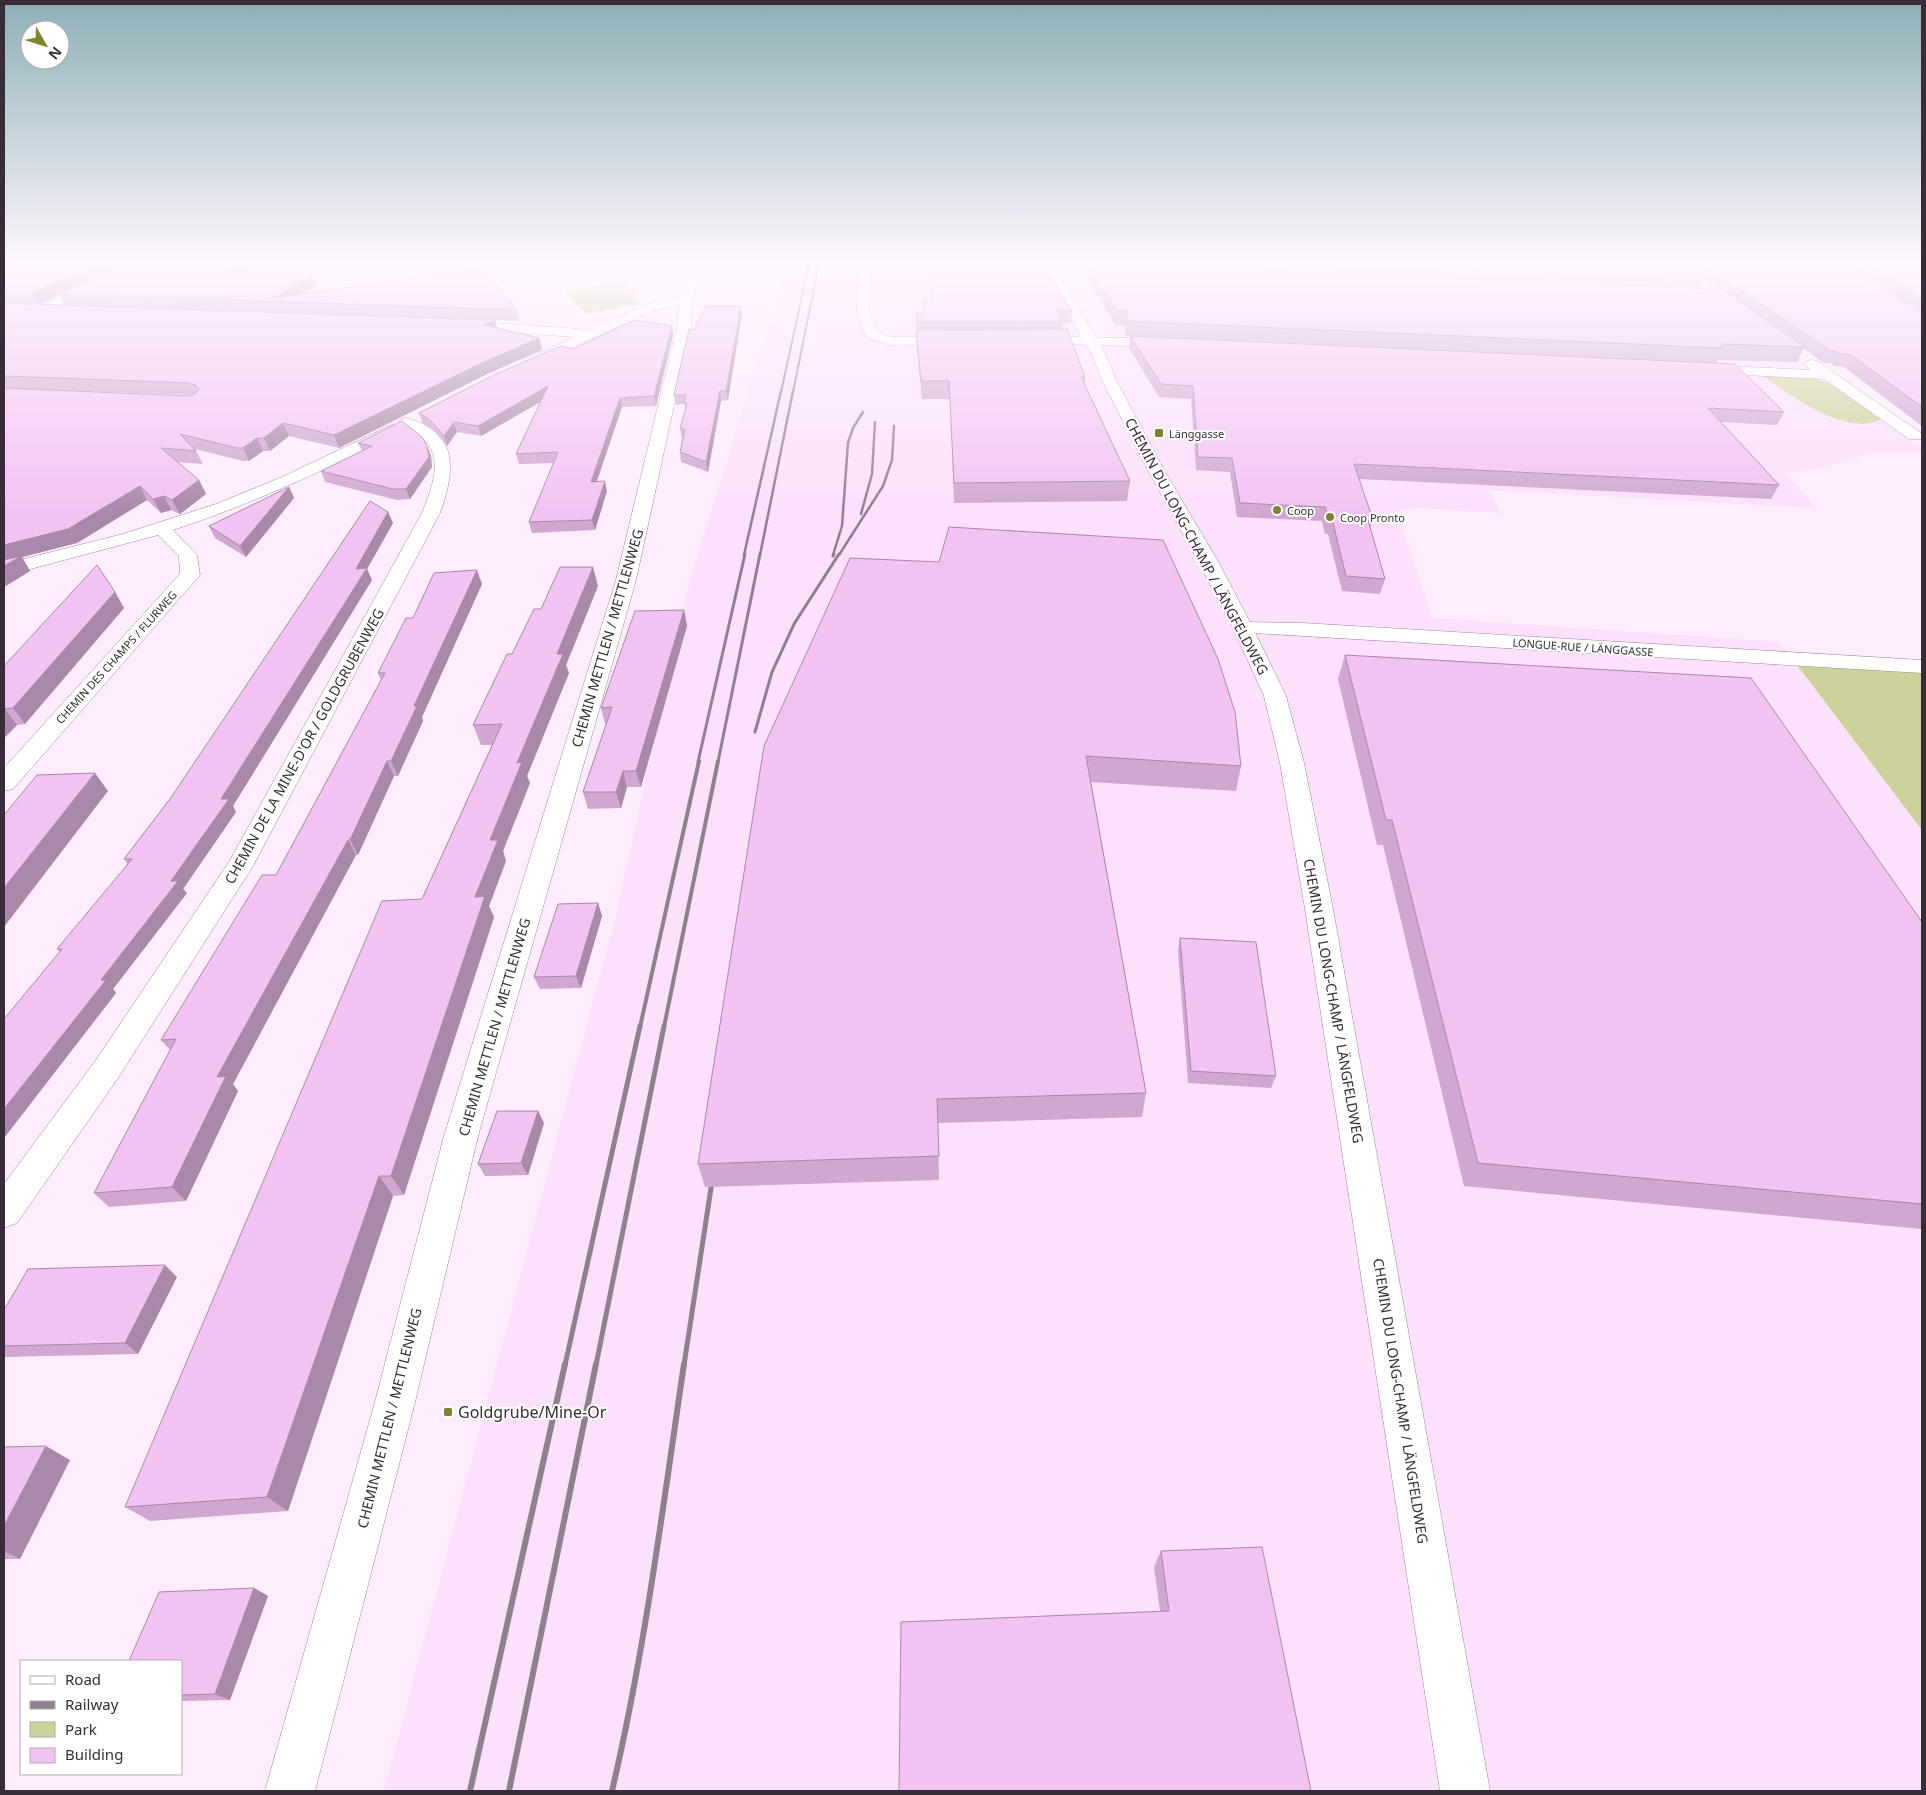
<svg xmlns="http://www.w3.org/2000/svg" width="1926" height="1795" viewBox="0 0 1926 1795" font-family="'Noto Sans',sans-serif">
  <rect width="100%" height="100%" fill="#ffedfe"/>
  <!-- built -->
  <path fill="#fce0fc" d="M 799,264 L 1049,264 L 1072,289 L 1739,319 L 1859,398 L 1906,437 L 1922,446 L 1922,453 L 1871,453 L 1815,470 L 1785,472 L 1816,508 L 1490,490 L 1500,513 L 1418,508 L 1400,510 L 1398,514 L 1432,618 L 1779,642 L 1922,830 L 1922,1791 L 384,1791 L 615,919 L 689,584 L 783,278 L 799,267 Z"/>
  <!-- green -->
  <path fill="#cdd29a" d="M 621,282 L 643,304 L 584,314 L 564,291 Z
    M 1760,374 C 1783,375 1808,375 1830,384 C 1848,392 1865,407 1882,419 C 1845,438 1789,394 1760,374 Z
    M 1793,660 L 1922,667 L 1922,830 L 1803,673 Z"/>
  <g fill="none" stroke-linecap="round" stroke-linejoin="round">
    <!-- minor casing -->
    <g stroke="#9c829c" stroke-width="1">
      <path id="minor" d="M 131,264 L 146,264 L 4,332 L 4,323 Z
        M 692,264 L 704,264 L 692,300 L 691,327 L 636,580 L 478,1136 L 415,1402 L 315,1791 L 265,1791 L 375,1402 L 444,1136 L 616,580 L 677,327 L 679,305 L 655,310 L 531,366 L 526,365 L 524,362 L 526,359 L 575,337 L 460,329 L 453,325 L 460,321 L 570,328 L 587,331 L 647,304 L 681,297 Z
        M 859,264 L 871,264 L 869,311 L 877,332 L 892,337 L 953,337 L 958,338 L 960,341 L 958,344 L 890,345 L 866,337 L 857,311 Z
        M 1666,264 L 1679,264 L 1744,311 L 1743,314 L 1733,314 Z
        M 1835,264 L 1871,264 L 1922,269 L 1922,276 L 1841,267 Z
        M 1049,267 L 1124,270 L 1130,274 L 1124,278 L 1045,274 L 1043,271 Z
        M 1034,336 L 1165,339 L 1172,343 L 1165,347 L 1029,343 L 1027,340 Z
        M 1812,360 L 1817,361 L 1921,433 L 1922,435 L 1921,439 L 1909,439 L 1824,379 L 1705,373 L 1700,372 L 1698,369 L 1700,366 L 1705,365 L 1811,370 L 1805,364 L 1807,361 Z
        M 406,418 C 460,432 455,471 440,513 L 253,866 L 118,1078 L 17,1223 L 4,1228 L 4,1184 L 96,1060 L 229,862 L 422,513 C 431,490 446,456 421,437 C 414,432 403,430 398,423 L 400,420 Z
        M 394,424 L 400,426 L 402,429 L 400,432 C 326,470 252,504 173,530 L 197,555 L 200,575 L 13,789 L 4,791 L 4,768 L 180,574 L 179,556 L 158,535 L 4,576 L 4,564 L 123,534 L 216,504 L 282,477 Z
        M 1243,622 L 1303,623 L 1922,660 L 1922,673 L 1236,632 L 1233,628 L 1236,624 Z"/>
    </g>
    <!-- major casing -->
    <g stroke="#9c829c" stroke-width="1">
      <path id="major" d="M 1039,264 L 1051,264 L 1105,353 L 1116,380 L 1164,470 L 1219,563 L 1253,628 L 1286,696 L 1304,763 L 1333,909 L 1490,1791 L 1440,1791 L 1305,909 L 1280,763 L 1264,696 L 1233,628 L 1199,563 L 1148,470 L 1102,380 L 1091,353 Z"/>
    </g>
    <!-- minor -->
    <use href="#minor" fill="#fff" fill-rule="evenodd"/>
    <!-- major -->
    <use href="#major" fill="#fff" fill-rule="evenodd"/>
    <!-- rail-far5 -->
    <path stroke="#8e808e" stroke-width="2" d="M 781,392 L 809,264
      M 793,392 L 819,264"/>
    <!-- rail-far4 -->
    <path stroke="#8e808e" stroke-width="2.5" d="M 861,514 L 872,474 L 875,422
      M 744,555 L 781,391
      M 760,555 L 793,391
      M 833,555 L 842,526 L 848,443 L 853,428 L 863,412
      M 839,555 L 883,486 L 892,460 L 894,426"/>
    <!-- rail-far3 -->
    <path stroke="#8e808e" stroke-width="3" d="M 833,556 L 834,554
      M 755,732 L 772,672 L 794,624 L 839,554
      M 698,762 L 745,554
      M 718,762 L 760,554"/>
    <!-- rail-far2 -->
    <path stroke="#8e808e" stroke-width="4" d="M 640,1027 L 699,761
      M 664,1027 L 718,761"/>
    <!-- rail-far1 -->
    <path stroke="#8e808e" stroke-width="5" d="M 565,1365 L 640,1026
      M 596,1365 L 664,1026
      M 684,1365 L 713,1175"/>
    <!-- rail -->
    <path stroke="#8e808e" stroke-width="6" d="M 470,1791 L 565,1364
      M 509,1791 L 596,1364
      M 612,1791 C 645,1650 663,1506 684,1364"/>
  </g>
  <!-- wall -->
  <path fill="#d0a7d0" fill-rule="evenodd" d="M 4,264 L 264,264 L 247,272 L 312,274 L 317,285 L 302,294 L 517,310 L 520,321 L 495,320 L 497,328 L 539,338 L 542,350 L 487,374 L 339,448 L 289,436 L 270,451 L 263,451 L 249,461 L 243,461 L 195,449 L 203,464 L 178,462 L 199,480 L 206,494 L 180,514 L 171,510 L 161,513 L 147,500 L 77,543 L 22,557 L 30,571 L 4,587 ZM 59,295 L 65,305 L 39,304 ZM 54,390 L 192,395 L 189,396 Z
    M 926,264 L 1044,264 L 1072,311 L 1071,323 L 1062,323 L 1062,329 L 1085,377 L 1085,385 L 1130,481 L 1127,501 L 954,503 L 950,399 L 922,399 L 917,348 L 916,314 L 923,314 L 923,301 L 931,301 Z
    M 1077,264 L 1847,264 L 1922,313 L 1922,426 L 1844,367 L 1834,366 L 1831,363 L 1824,363 L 1804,349 L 1797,362 L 1718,360 L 1716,363 L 1784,412 L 1777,425 L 1721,422 L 1779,485 L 1771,499 L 1359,479 L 1373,520 L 1370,529 L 1385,579 L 1380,594 L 1342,591 L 1328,534 L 1325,534 L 1322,521 L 1237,517 L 1230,472 L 1196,470 L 1191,399 L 1159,397 L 1129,348 L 1130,336 L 1125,336 L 1126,326 L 1115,325 L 1086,278 L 1087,267 L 1079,266 ZM 1684,265 L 1718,289 L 1701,288 L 1704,281 Z
    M 1862,264 L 1894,264 L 1922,269 L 1922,312 L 1858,271 Z
    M 742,314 L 728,400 L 721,401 L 708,472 L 681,462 L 680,452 L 682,439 L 680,429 L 685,409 L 685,404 L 676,405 L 674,395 L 694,330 Z
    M 672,326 L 673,335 L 656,406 L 622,407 L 597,481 L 607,491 L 595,530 L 532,533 L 529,522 L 554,463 L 519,464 L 516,454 L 541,401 L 481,436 L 457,432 L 447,446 L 433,430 L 422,423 L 419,413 L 573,349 Z
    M 358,443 L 427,446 L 431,456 L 432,467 L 410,499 L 397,500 L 325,482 L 321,471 L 362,451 Z
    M 289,487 L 294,498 L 246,557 L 215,538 L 209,526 Z
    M 388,512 L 393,523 L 367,569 L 372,580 L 233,806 L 236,812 L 183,889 L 187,893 L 113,989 L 116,993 L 4,1138 L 4,1019 L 60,952 L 57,949 L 128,865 L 124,859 Z
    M 850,558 L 1241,766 L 1236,791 L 1091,782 L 1146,1093 L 1142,1117 L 938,1123 L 939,1180 L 705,1187 L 698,1164 Z
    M 482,584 L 422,717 L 423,721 L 398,776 L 394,776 L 358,855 L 356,855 L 233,1084 L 238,1091 L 186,1201 L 109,1207 L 94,1193 L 170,1050 L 161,1040 L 276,875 L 381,680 L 378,673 L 413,618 Z
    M 598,586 L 566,665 L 569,673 L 527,776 L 530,783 L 503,851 L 506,861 L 489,906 L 494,917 L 404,1195 L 393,1196 L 288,1511 L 150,1521 L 125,1507 L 422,899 L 492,745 L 481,745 L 473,725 L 512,654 L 541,609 Z
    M 115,592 L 124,608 L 25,724 L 17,725 L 4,738 L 4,666 Z
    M 684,610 L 687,626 L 641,787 L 627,787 L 621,808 L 588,809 L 583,792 L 606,724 L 605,724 L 601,708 Z
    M 1345,655 L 1922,922 L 1922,1229 L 1464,1186 L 1383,845 L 1377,845 L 1338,679 Z
    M 598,903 L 602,916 L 581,988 L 540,989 L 534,977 Z
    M 1180,938 L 1276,1076 L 1271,1088 L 1188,1083 L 1178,951 Z
    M 538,1111 L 544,1123 L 528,1175 L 485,1176 L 478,1164 Z
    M 177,1277 L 138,1354 L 4,1357 L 4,1310 Z
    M 4,1447 L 70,1460 L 20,1559 L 4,1559 Z
    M 1161,1551 L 1311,1791 L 1160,1611 L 1154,1567 Z
    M 254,1588 L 268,1596 L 230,1700 L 181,1701 L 181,1661 Z"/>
  <!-- shaded-wall -->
  <path fill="#a988a9" d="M 98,264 L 127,264 L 59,294 L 59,295 L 39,304 L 32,293 Z
    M 238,264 L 264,264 L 227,282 L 222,272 Z
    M 312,274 L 317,285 L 289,302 L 273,298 Z
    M 741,306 L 742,314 L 728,400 L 726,391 Z
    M 495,320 L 498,332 L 484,325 Z
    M 672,326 L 673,335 L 656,406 L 654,396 Z
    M 539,338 L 542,350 L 487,374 L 339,448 L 334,435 L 484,362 Z
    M 548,386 L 551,396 L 481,436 L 478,426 Z
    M 720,391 L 721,401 L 708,472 L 706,462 Z
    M 620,398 L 622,407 L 593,492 L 591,482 Z
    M 454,422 L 457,432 L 447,446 L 444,436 Z
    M 283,423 L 289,436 L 270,451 L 264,438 Z
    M 257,438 L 263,451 L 249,461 L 243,448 Z
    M 427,446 L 431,456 L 432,467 L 410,499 L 406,489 Z
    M 199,480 L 206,494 L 180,514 L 172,500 Z
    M 605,481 L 607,491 L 595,530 L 592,520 Z
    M 140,486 L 147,500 L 77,543 L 22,557 L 30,571 L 4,587 L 4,545 Z
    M 289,487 L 294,498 L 246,557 L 240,546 Z
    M 164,496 L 171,510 L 161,513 L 153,499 Z
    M 388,512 L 393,523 L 367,569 L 372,580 L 233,806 L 236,812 L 183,889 L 187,893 L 113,989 L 116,993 L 4,1138 L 4,1109 L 101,980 L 171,881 L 221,799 Z
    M 593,567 L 598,586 L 566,665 L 569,673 L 527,776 L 530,783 L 503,851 L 506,861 L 489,906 L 494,917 L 404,1195 L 391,1176 L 475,897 L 490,840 L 517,763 L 557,654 Z
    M 477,570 L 482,584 L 422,717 L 423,721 L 398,776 L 391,761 L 414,706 Z
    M 115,592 L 124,608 L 25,724 L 13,708 Z
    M 684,610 L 687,626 L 641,787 L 636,771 Z
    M 4,708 L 17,725 L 4,738 Z
    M 387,761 L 394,776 L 358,855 L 350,840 Z
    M 623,771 L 627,787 L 621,808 L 616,792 Z
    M 95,773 L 108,791 L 4,927 L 4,888 Z
    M 348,840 L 356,855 L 233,1084 L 238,1091 L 186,1201 L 172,1187 L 217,1077 Z
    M 598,903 L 602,916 L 581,988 L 576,976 Z
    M 538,1111 L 544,1123 L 528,1175 L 521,1163 Z
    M 379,1176 L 393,1196 L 288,1511 L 267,1497 Z
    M 165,1265 L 177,1277 L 138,1354 L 125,1343 Z
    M 46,1446 L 70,1460 L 20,1559 L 4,1551 L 4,1526 Z
    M 254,1588 L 268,1596 L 230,1700 L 215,1694 Z"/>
  <!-- building -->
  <path fill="#f2c2f2" stroke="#a988a9" d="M 4,264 L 98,264 L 32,293 L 4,292 Z
    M 123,264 L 238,264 L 222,272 L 312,274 L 273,298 L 483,268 L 517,310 L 59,294 Z
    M 928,264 L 1044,264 L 1072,311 L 1058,310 L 1062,322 L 917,322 L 916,314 L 924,314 L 923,301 L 932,301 Z
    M 1087,264 L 1722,289 L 1805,347 L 1720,344 L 1723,348 L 1127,321 L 1127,311 L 1116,310 Z
    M 1280,264 L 1682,264 L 1704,281 Z
    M 1701,264 L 1847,264 L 1922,313 L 1922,407 L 1851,355 L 1841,354 L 1837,351 L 1831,351 Z
    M 1869,264 L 1893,264 L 1919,267 L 1922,269 L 1922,297 Z
    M 4,303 L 495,320 L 484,325 L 539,338 L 484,362 L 334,435 L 283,423 L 264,438 L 257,438 L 243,448 L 237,448 L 180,434 L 196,451 L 161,448 L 199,480 L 172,500 L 164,496 L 153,499 L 140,486 L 68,529 L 4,545 L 4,388 L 189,396 L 195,394 L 199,389 L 195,385 L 189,383 L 4,376 Z
    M 706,306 L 741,306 L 726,391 L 720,391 L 706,462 L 680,452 L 685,429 L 680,429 L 687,403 L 684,403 L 686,395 L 674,395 L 689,329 L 694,330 Z
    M 635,320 L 672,326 L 654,396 L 620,398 L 591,482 L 605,481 L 592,520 L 529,522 L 558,452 L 516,454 L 548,386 L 478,426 L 454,422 L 444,436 L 430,420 L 419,413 L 496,374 L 561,346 L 573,349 Z
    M 1067,329 L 1085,377 L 1081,377 L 1130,481 L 954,483 L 949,381 L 921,381 L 916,331 L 918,330 Z
    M 1130,336 L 1735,364 L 1784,412 L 1708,408 L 1779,485 L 1354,464 L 1373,520 L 1368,520 L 1385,579 L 1346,576 L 1332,519 L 1328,519 L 1325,507 L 1240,503 L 1232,458 L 1198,457 L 1193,386 L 1161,384 Z
    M 402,421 L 422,437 L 427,446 L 429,457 L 406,489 L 393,489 L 321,471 L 372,446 L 358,443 Z
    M 289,487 L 240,546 L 209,526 Z
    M 370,501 L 388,512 L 356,569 L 367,568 L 221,799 L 229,799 L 171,881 L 178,881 L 101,980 L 106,980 L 4,1109 L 4,1019 L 62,949 L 57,949 L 132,859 L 124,859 L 170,799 Z
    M 949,527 L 1163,540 L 1218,659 L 1235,712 L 1241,766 L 1086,756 L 1146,1093 L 937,1099 L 939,1156 L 698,1164 L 764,746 L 850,558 L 939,562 Z
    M 21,556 L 4,566 L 4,560 Z
    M 97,565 L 115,592 L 13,708 L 4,709 L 4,666 Z
    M 560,567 L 593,567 L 557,654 L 563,654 L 517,763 L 522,762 L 490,840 L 498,840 L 475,897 L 485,896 L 391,1176 L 379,1176 L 267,1497 L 125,1507 L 382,901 L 422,899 L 502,724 L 473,725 L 507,654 L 512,654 L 534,609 L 541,609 Z
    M 477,570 L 414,706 L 417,706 L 391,761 L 387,761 L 350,840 L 348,840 L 217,1077 L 226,1076 L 172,1187 L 94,1193 L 176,1039 L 161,1040 L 262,875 L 276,875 L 385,673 L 378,673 L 406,618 L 413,618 L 434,573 Z
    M 684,610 L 636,771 L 623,771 L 616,792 L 583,792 L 612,707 L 601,708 L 635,611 Z
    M 1345,655 L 1751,678 L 1922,922 L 1922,1204 L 1478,1163 L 1392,820 L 1386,820 Z
    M 95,773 L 4,888 L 4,815 L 37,775 Z
    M 598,903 L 576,976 L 534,977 L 558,904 Z
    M 1180,938 L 1256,942 L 1276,1076 L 1191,1071 Z
    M 497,1111 L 538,1111 L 521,1163 L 478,1164 Z
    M 165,1265 L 125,1343 L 4,1346 L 4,1310 L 28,1269 Z
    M 46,1446 L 4,1526 L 4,1447 Z
    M 1262,1547 L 1311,1791 L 899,1791 L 901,1622 L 1169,1611 L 1161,1551 Z
    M 254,1588 L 215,1694 L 181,1695 L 181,1661 L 129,1661 L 159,1592 Z"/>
  <!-- sky -->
  <linearGradient id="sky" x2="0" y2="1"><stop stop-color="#8dafb6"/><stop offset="0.51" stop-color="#fff7ff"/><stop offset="1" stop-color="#fff7ff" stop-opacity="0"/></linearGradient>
  <rect width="1926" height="515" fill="url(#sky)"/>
  <!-- markers -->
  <g fill="#7f832e" stroke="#fff" stroke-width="2">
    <rect x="1154" y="428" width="10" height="10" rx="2.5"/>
    <circle cx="1277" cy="510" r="5"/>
    <circle cx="1330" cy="517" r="5"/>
    <rect x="443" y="1407" width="10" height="10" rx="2.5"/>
  </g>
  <g text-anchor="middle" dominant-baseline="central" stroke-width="4" stroke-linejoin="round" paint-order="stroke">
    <!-- far-poi labels -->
    <g font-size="11" fill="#372c37" stroke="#fff" text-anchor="start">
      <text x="1169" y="433">Länggasse</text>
      <text x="1287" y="510">Coop</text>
      <text x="1340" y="517">Coop Pronto</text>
    </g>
    <!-- far-street labels -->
    <g font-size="11" fill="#372c37" stroke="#fff">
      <text transform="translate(1583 647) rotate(4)">LONGUE-RUE / LÄNGGASSE</text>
      <text transform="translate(116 657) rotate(-48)">CHEMIN DES CHAMPS / FLURWEG</text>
    </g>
    <!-- street labels -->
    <g font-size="14" fill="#372c37" stroke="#fff">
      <text transform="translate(1197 546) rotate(62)">CHEMIN DU LONG-CHAMP / LÄNGFELDWEG</text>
      <text transform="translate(607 638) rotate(-74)">CHEMIN METTLEN / METTLENWEG</text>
      <text transform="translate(304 746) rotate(-61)">CHEMIN DE LA MINE-D'OR / GOLDGRUBENWEG</text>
      <text transform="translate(1334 1001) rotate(80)">CHEMIN DU LONG-CHAMP / LÄNGFELDWEG</text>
      <text transform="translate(494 1027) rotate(-74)">CHEMIN METTLEN / METTLENWEG</text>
      <text transform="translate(1401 1401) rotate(81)">CHEMIN DU LONG-CHAMP / LÄNGFELDWEG</text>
      <text transform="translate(389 1418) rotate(-76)">CHEMIN METTLEN / METTLENWEG</text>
    </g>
    <!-- near-poi labels -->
    <g font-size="16" fill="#372c37" stroke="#fff" text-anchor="start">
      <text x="458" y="1412">Goldgrube/Mine-Or</text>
    </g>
  </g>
  <!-- border -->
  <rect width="1926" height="1795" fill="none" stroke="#372c37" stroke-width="10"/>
  <!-- legend -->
  <rect x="20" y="1660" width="162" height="115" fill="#ffffff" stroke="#afabaf"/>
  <rect x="30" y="1676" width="25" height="8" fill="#ffffff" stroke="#afabaf"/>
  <text x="65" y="1685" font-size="15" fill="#372c37">Road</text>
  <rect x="30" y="1701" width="25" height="8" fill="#8e808e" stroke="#afabaf"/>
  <text x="65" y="1710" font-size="15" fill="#372c37">Railway</text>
  <rect x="30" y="1722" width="25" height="15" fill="#cdd29a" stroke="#afabaf"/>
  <text x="65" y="1735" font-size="15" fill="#372c37">Park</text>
  <rect x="30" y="1748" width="25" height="15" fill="#f2c2f2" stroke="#afabaf"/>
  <text x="65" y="1760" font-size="15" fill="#372c37">Building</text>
  <!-- north arrow -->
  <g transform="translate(45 45) rotate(129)"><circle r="24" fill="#ffffff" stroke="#afabaf"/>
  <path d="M0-4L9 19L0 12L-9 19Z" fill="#7f832e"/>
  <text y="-8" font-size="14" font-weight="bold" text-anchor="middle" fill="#372c37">N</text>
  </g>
</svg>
